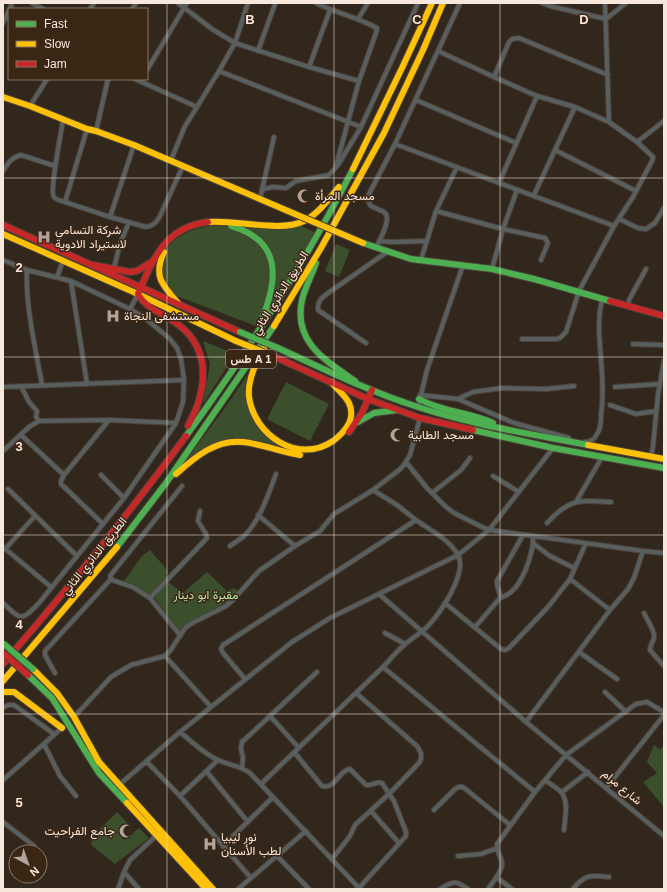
<svg xmlns="http://www.w3.org/2000/svg" width="667" height="892" viewBox="0 0 667 892" font-family="Helvetica,Vazirmatn,sans-serif">
  <rect width="100%" height="100%" fill="#32271d"/>
  <!-- green -->
  <path fill="#3c4f2d" d="M 297,224 L 314,232 L 317,236 L 259,329 L 256,326 L 169,293 C 162,285 162,277 161,267 C 158,244 190,228 210,226 C 220,224 231,228 241,227 C 260,226 278,225 297,224 Z
    M 336,244 L 350,250 L 339,277 L 325,271 Z
    M 203,341 L 235,354 L 203,404 L 210,364 Z
    M 258,359 L 249,397 L 265,432 L 301,452 L 229,442 L 179,469 L 225,408 Z
    M 286,382 L 329,404 L 310,441 L 267,419 Z
    M 150,550 L 168,571 L 165,580 L 183,593 L 207,572 L 227,591 L 233,588 L 239,591 L 225,605 L 191,622 L 179,631 L 154,597 L 124,581 L 142,556 Z
    M 654,745 L 660,750 L 664,745 L 664,807 L 643,782 L 657,773 L 647,762 Z
    M 117,812 L 128,824 L 118,833 L 125,840 L 139,828 L 149,838 L 115,864 L 91,845 L 92,840 L 90,839 Z"/>
  <g fill="none" stroke-linecap="round" stroke-linejoin="round">
    <!-- street casing -->
    <g stroke="#4c423a" stroke-width="6">
      <path id="street" d="M 32,3 L 43,9
        M 178,3 L 212,29 L 235,43 L 309,67 L 359,81
        M 316,3 C 336,13 357,17 377,28 L 376,33 L 359,81 L 336,166
        M 542,3 L 550,6 L 606,19 L 626,3
        M 605,3 L 609,122
        M 10,9 L 12,3
        M 90,9 L 94,3
        M 132,9 L 136,3
        M 358,19 L 368,3
        M 3,23 L 9,10
        M 258,51 L 275,4
        M 438,51 L 494,77 L 537,96 L 575,107 L 609,122 L 637,142 L 653,157 L 652,161 L 633,197 L 614,226 L 579,291 L 566,332 L 560,338 L 556,339 L 522,339
        M 309,67 L 330,10
        M 147,70 L 187,3
        M 219,71 L 361,127
        M 494,77 L 509,42 L 512,39 L 519,38 L 608,75
        M 135,79 L 197,107 L 219,71 L 235,43 L 248,3
        M 416,100 L 516,143
        M 30,106 L 47,79
        M 63,119 C 62,130 49,191 54,197 C 56,200 62,201 65,202
        M 87,129 L 65,202 L 110,217 L 146,227 C 152,226 155,224 159,218 L 183,166
        M 96,131 L 108,79
        M 637,142 L 664,121
        M 395,144 L 614,226
        M 555,150 L 636,191
        M 171,160 L 185,126 L 197,107
        M 3,171 C 8,163 12,157 21,155 L 55,166
        M 499,183 L 537,96
        M 263,189 L 273,187 L 286,188 L 296,181 L 329,175 L 338,165 L 361,127 L 418,3
        M 534,195 L 575,107
        M 260,199 L 274,137
        M 436,211 L 457,167
        M 110,217 L 134,145
        M 619,219 L 638,228 L 646,229 L 655,223 L 664,208
        M 379,241 L 392,242 L 426,241
        M 376,248 C 379,241 393,218 384,212 C 380,210 374,208 370,205 L 367,198 L 395,144 L 460,3
        M 3,260 L 27,270 L 71,281 L 130,309 L 145,318 L 170,339 L 177,348 L 181,359 L 184,380 L 183,402 L 176,423 L 124,498 L 39,603 C 21,622 21,620 3,603
        M 421,260 L 436,211 L 503,229 L 545,238 L 548,243 L 541,260
        M 114,268 L 120,244 L 129,222
        M 492,269 L 503,229 L 517,190
        M 27,270 C 25,305 36,350 42,385
        M 57,277 L 63,261
        M 71,281 L 87,384
        M 628,305 L 629,300 L 646,269
        M 130,309 L 138,294
        M 366,343 L 318,310 C 317,301 322,298 328,293 L 387,252
        M 633,344 L 664,345
        M 21,386 L 29,402 L 37,411 L 36,417 L 39,421
        M 3,387 L 184,380
        M 615,387 L 660,384
        M 420,395 L 458,399 L 514,423 L 569,438
        M 458,399 L 473,392 L 502,388 L 547,389 L 574,386
        M 610,405 L 636,414 L 656,411
        M 418,407 L 427,370 L 463,265
        M 21,435 L 64,475
        M 585,442 C 590,442 595,439 597,434 C 601,429 601,422 601,416 C 605,386 600,357 599,327 C 599,317 600,308 602,299
        M 3,451 L 29,427 L 39,421 L 109,420 L 176,423
        M 651,457 L 653,446 L 658,395 L 664,361
        M 406,462 L 427,488 L 445,506 L 454,513 L 482,527 L 489,530 L 643,551 L 664,553
        M 101,475 L 124,498
        M 493,476 L 519,492
        M 8,489 L 77,556
        M 373,490 L 397,505 L 416,520
        M 432,493 L 461,470 L 470,458
        M 576,502 L 602,457
        M 258,515 L 295,546
        M 547,523 C 570,498 579,500 611,502
        M 103,524 L 61,484 L 61,481 L 64,475 L 109,420
        M 534,544 L 550,556 L 574,568
        M 230,546 C 234,543 239,540 243,537 C 260,521 268,495 276,474
        M 3,547 L 51,587
        M 5,549 L 35,516
        M 570,579 L 610,610
        M 379,594 L 526,722 L 664,836
        M 150,598 L 133,587 L 112,580 L 110,576 L 182,486
        M 500,598 C 506,596 512,592 516,587 C 525,575 534,551 533,536
        M 445,603 L 501,649 L 505,650 L 509,648 L 548,607 L 570,579 L 586,543
        M 644,613 C 647,620 655,630 654,638 C 653,642 650,645 650,650 L 664,666
        M 475,627 L 500,598 C 501,592 496,588 497,581 L 523,535
        M 385,633 L 405,644
        M 180,635 L 150,598 L 207,538 L 206,534 L 198,521 L 200,511
        M 579,652 L 617,679
        M 165,656 L 211,707
        M 383,667 L 535,792
        M 55,673 L 45,655 L 45,651 L 111,579
        M 245,679 L 223,653 L 221,649 L 223,645 L 416,520 C 430,530 450,540 458,555 C 468,573 440,613 428,626 C 420,634 410,639 402,647 C 395,653 389,661 383,667 L 261,784
        M 605,692 L 626,712
        M 3,708 L 8,705 L 14,705 L 54,734
        M 270,716 L 317,672
        M 74,717 L 111,677 L 131,665 L 165,656 L 170,651 L 185,628 L 192,623 L 226,606 L 233,600 L 259,571 L 295,546 L 320,531 L 334,514 L 373,490 L 399,470 L 404,465 L 410,455 L 420,418
        M 526,722 L 610,610 L 628,589 L 634,578 L 643,551
        M 180,732 C 192,742 204,754 218,760 C 229,765 241,766 250,773 L 360,889
        M 44,744 L 60,776 L 76,796
        M 294,752 L 322,786 C 335,790 339,770 350,769 L 366,785 C 372,786 377,781 382,783 L 394,801 L 406,832 L 406,836 L 358,889
        M 147,762 L 180,796 L 251,878
        M 242,768 L 243,757 L 241,749 L 242,742 L 270,716 L 299,748
        M 207,772 L 248,822
        M 3,780 L 63,727
        M 545,780 C 550,784 556,787 561,792 C 569,800 565,819 564,830
        M 119,785 L 180,732 L 292,642 L 330,618 L 458,555 L 489,530 L 553,448
        M 607,787 L 664,715
        M 562,792 L 588,772
        M 180,796 L 218,760
        M 434,810 L 455,789 L 459,787 L 463,787 L 510,825
        M 371,811 L 399,843
        M 3,822 L 34,846
        M 223,846 L 273,797
        M 277,856 L 309,889
        M 458,856 L 481,854 L 495,849
        M 332,859 L 350,836 L 355,825 L 390,793 L 419,763 L 421,759 L 421,753 L 417,746 L 356,693
        M 124,872 L 139,889
        M 496,877 L 512,889
        M 118,889 L 124,872 L 130,860 L 156,836
        M 238,889 L 306,831
        M 440,889 C 454,881 455,880 468,889
        M 488,889 C 492,883 502,872 502,864 C 502,856 495,852 497,844 L 535,792 L 566,755 L 636,704 L 647,702 L 664,712
        M 573,889 C 585,874 591,875 609,877"/>
    </g>
    <!-- fast casing -->
    <g stroke="#4c423a" stroke-width="8">
      <path id="fast" d="M 231,226 C 283,241 278,280 261,321
        M 363,243 L 411,259 L 492,269 L 534,279 L 610,301
        M 316,263 C 312,275 305,287 302,300 C 293,342 325,360 355,381
        M 278,348 C 324,369 370,392 418,407 C 473,425 531,434 588,445
        M 419,399 C 442,412 469,412 493,423
        M 358,422 L 374,413 L 397,410
        M 473,430 L 553,448 L 664,468
        M 186,436 C 248,351 305,263 353,169
        M 117,547 L 166,483 L 274,326
        M 28,675 L 52,698 L 99,773 L 127,803"/>
    </g>
    <!-- slow casing -->
    <g stroke="#4c423a" stroke-width="8">
      <path id="slow" d="M 3,97 L 30,106 L 87,129 L 96,131 L 134,145 L 288,211
        M 353,169 L 402,68 L 432,3
        M 208,222 C 236,219 280,233 304,221 C 318,214 329,199 339,187
        M 3,234 L 138,294 L 236,341
        M 164,252 C 153,276 162,285 178,303
        M 274,326 L 321,248 L 384,133 L 423,50 L 443,3
        M 264,348 C 256,362 247,380 249,397 C 254,435 298,465 333,441 C 336,439 339,436 342,433 C 350,425 354,414 349,403 C 345,395 337,389 331,382
        M 588,445 L 664,459
        M 176,474 C 195,457 216,439 243,442 C 262,444 281,452 300,455
        M 33,669 L 57,693 L 74,717 L 99,762 L 213,889
        M 3,681 L 117,547
        M 3,692 L 14,692 L 62,728
        M 127,803 L 206,889"/>
    </g>
    <!-- jam casing -->
    <g stroke="#4c423a" stroke-width="8">
      <path id="jam" d="M 3,225 L 240,332
        M 93,265 L 130,272 L 137,271 L 153,261
        M 610,301 L 664,316
        M 273,356 L 368,399 L 420,418 L 473,430
        M 188,426 C 206,393 213,352 179,325 C 165,314 147,310 138,294 C 153,259 165,227 208,222
        M 349,432 L 362,413 L 372,390
        M 3,664 C 67,590 128,515 186,436"/>
    </g>
    <!-- street -->
    <use href="#street" stroke="#595f5e" stroke-width="4"/>
    <!-- fast -->
    <use href="#fast" stroke="#4caf50" stroke-width="6"/>
    <!-- slow -->
    <use href="#slow" stroke="#ffc107" stroke-width="6"/>
    <!-- jam -->
    <use href="#jam" stroke="#c62828" stroke-width="6"/>
    <!-- fast-bridge casing -->
    <g stroke="#4c423a" stroke-width="8" stroke-linecap="butt">
      <path id="fast-bridge" d="M 240,332 L 278,348
        M 4,644 L 33,669"/>
    </g>
    <!-- slow-bridge casing -->
    <g stroke="#4c423a" stroke-width="8" stroke-linecap="butt">
      <path id="slow-bridge" d="M 288,211 L 363,243
        M 236,341 L 273,356"/>
    </g>
    <!-- jam-bridge casing -->
    <g stroke="#4c423a" stroke-width="8" stroke-linecap="butt">
      <path id="jam-bridge" d="M 3,653 L 28,675"/>
    </g>
    <!-- fast-bridge -->
    <use href="#fast-bridge" stroke="#4caf50" stroke-width="6"/>
    <!-- slow-bridge -->
    <use href="#slow-bridge" stroke="#ffc107" stroke-width="6"/>
    <!-- jam-bridge -->
    <use href="#jam-bridge" stroke="#c62828" stroke-width="6"/>
  </g>
  <!-- grid -->
  <path fill="none" stroke="#f7e8dd" stroke-width="1" stroke-opacity="0.55" d="M 167,3 L 167,889M 334,3 L 334,889M 500,3 L 500,889M 3,178 L 664,178M 3,357 L 664,357M 3,535 L 664,535M 3,714 L 664,714"/>
  <!-- icons -->
  <defs>
    <g id="mosque-bare" transform="scale(1.08)"><path d="M3.5-4.9A6 6 0 1 0 3.5 4.9A5 5 0 1 1 3.5-4.9Z" fill="#b2a49a" stroke="#3b2614" stroke-width="2.5" paint-order="stroke"/></g>
    <g id="hospital-bare" transform="scale(1.08)"><path d="M-5-5h3v3.5h4V-5h3V5h-3V1.5h-4V5h-3Z" fill="#b2a49a" stroke="#3b2614" stroke-width="2.5" paint-order="stroke"/></g>
  </defs>
  <g fill-rule="evenodd">
    <use href="#mosque-bare" x="304" y="196"/>
    <use href="#hospital-bare" x="44" y="237"/>
    <use href="#hospital-bare" x="113" y="316"/>
    <use href="#mosque-bare" x="397" y="435"/>
    <use href="#mosque-bare" x="126" y="831"/>
    <use href="#hospital-bare" x="210" y="844"/>
  </g>
  <g text-anchor="middle" dominant-baseline="central" stroke-width="3" stroke-linejoin="round" paint-order="stroke">
    <!-- shield labels -->
    <rect fill="#3b2614" stroke="#bfaea1" stroke-width="1" x="226" y="350" width="50" height="18" rx="3"/>
    <g font-size="11" font-weight="bold" fill="#f7e8dd">
      <text x="251" y="359">طس A 1</text>
    </g>
    <!-- poi labels -->
    <g font-size="12" fill="#f7e8dd" stroke="#3b2614" text-anchor="start">
      <text x="315" y="196">مسجد المرأة</text>
      <text x="55" y="230">شركة التسامي<tspan x="55" dy="14">لاستيراد الادوية</tspan></text>
      <text x="124" y="316">مستشفى النجاة</text>
      <text x="408" y="435">مسجد الطابية</text>
      <text x="115" y="831" text-anchor="end">جامع الفراحيت</text>
      <text x="221" y="837">نور ليبيا<tspan x="221" dy="14">لطب الأسنان</tspan></text>
    </g>
    <!-- street labels -->
    <g font-size="12" fill="#f7e8dd" stroke="#3b2614">
      <text transform="translate(280 293) rotate(-58)">الطريق الدائري الثاني</text>
      <text transform="translate(94 556) rotate(-51)">الطريق الدائري الثاني</text>
      <text transform="translate(622 787) rotate(40)">شارع مرام</text>
    </g>
    <!-- park labels -->
    <g font-size="12" fill="#bee6a6" stroke="#3b2614">
      <text x="206" y="595">مقبرة ابو دينار</text>
    </g>
  </g>
  <g font-size="13" text-anchor="middle" font-weight="bold" fill="#f7e8dd" stroke="#3b2614" stroke-width="3" stroke-linejoin="round" paint-order="stroke">
    <text x="250" y="24">B</text>
    <text x="417" y="24">C</text>
    <text x="584" y="24">D</text>
    <text x="19" y="272">2</text>
    <text x="19" y="451">3</text>
    <text x="19" y="629">4</text>
    <text x="19" y="807">5</text>
  </g>
  <!-- border -->
  <rect width="667" height="892" fill="none" stroke="#f7e8dd" stroke-width="8"/>
  <!-- legend -->
  <rect x="8" y="8" width="140" height="72" fill="#3b2614" stroke="#867464"/>
  <rect x="16" y="21" width="20" height="6" fill="#4caf50" stroke="#867464"/>
  <text x="44" y="28" font-size="12" fill="#f7e8dd">Fast</text>
  <rect x="16" y="41" width="20" height="6" fill="#ffc107" stroke="#867464"/>
  <text x="44" y="48" font-size="12" fill="#f7e8dd">Slow</text>
  <rect x="16" y="61" width="20" height="6" fill="#c62828" stroke="#867464"/>
  <text x="44" y="68" font-size="12" fill="#f7e8dd">Jam</text>
  <!-- north arrow -->
  <g transform="translate(28 864) rotate(139)"><circle r="19" fill="#3b2614" stroke="#867464"/>
  <path d="M0-3L7 15L0 10L-7 15Z" fill="#b2a49a"/>
  <text y="-6" font-size="11" font-weight="bold" text-anchor="middle" fill="#f7e8dd">N</text>
  </g>
</svg>
